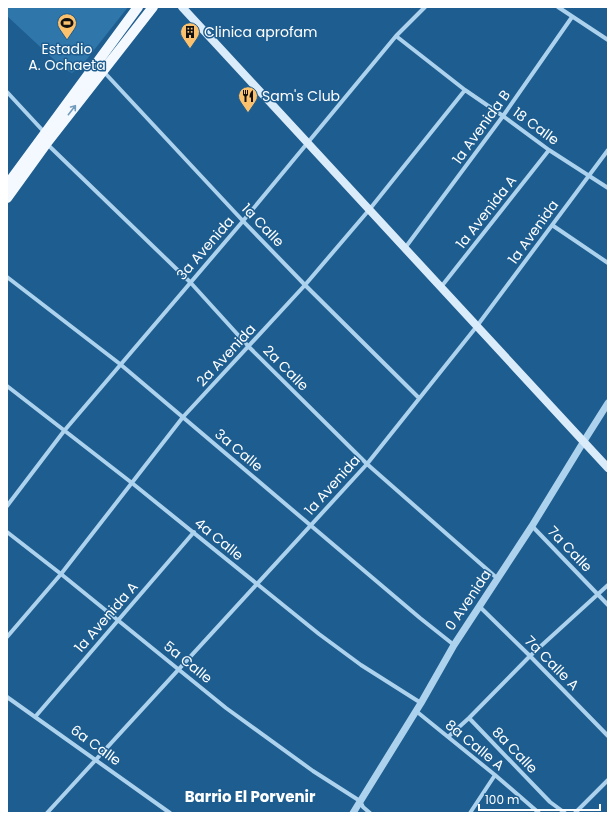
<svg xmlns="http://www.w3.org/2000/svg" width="615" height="820" viewBox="0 0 615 820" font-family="Poppins,sans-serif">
  <rect width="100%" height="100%" fill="#1e5d8f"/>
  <!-- green -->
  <path fill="#2f76aa" d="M 7,7 L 128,7 L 83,64 L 72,73 L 64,69 L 7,16 Z"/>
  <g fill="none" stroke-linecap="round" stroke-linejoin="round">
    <!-- minor -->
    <path stroke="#add2ed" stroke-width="4" d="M 558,7 L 608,40
      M 396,36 L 465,90 L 503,116 L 549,150 L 608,188
      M 104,72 L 243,221 L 305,285 L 419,398
      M 7,92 L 45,133
      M 46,143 L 190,282 L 249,347 L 367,464 L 498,579
      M 552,225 L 608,263
      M 405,248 L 503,116 L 572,17
      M 7,277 L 120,364 L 420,618 L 454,645
      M 441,287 L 549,150
      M 7,386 L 132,483 L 319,634 L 361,665 L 421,703
      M 7,506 L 64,431 L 243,221 L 396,36 L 425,7
      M 532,526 L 608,605
      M 7,532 L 61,574 L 226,708 L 313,771 L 360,801 L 363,807 L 370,813
      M 479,606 L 530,656 L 608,736
      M 7,637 L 61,574 L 183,417 L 305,285 L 369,210 L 465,90
      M 7,697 L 170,813
      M 416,711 L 495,775 L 539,813
      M 35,717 L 194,532
      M 469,718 L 550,802 L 565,813
      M 448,737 L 469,718 L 530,656 L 608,585
      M 47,813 L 367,464 L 477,326 L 608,150
      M 470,813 L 495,775
      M 575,813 L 608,780"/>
    <!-- tertiary -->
    <path stroke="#add2ed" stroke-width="7" d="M 353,813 L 421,703 L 454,645 L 532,526 L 584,441 L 608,403"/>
    <!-- secondary -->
    <path stroke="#daebfa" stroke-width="8" d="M 182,7 L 608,468"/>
    <!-- primary -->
    <path stroke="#f3f9ff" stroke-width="10" d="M 7,185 L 138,7
      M 7,198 L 46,144 L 153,7"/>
  </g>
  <!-- one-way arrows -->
  <defs><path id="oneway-shaft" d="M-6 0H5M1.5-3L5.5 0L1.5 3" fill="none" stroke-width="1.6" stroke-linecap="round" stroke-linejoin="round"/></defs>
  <use stroke="#739bbc" href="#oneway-shaft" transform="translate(72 110) rotate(-52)"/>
  <!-- icons -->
  <defs>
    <g id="stadium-pin" transform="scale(1)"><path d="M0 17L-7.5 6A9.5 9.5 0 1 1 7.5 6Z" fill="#fbc16d" stroke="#1e5d8f"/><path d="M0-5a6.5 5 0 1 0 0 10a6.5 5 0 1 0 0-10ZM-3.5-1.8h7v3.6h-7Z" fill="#111"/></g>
    <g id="building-pin" transform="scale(1)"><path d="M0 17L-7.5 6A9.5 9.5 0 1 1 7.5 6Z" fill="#fbc16d" stroke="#1e5d8f"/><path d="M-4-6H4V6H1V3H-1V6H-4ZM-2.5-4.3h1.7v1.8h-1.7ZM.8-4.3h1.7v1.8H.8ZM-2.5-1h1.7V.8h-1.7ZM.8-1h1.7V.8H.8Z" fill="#111"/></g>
    <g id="restaurant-pin" transform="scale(1)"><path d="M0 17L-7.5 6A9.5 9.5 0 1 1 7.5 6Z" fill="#fbc16d" stroke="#1e5d8f"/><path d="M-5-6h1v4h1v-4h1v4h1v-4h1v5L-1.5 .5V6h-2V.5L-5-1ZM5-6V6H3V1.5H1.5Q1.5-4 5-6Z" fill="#111"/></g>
  </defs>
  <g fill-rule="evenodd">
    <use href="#stadium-pin" x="67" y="23"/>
    <use href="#building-pin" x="190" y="32"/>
    <use href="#restaurant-pin" x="248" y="96"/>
  </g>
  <g text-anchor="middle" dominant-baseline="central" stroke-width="3" stroke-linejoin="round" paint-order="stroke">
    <!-- poi labels -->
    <g font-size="14" fill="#fff" stroke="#1e5d8f" text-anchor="start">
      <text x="204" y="32">Clinica aprofam</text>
      <text x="67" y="49" text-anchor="middle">Estadio<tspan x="67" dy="16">A. Ochaeta</tspan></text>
      <text x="262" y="96">Sam's Club</text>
    </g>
    <!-- street labels -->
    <g font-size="14" fill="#fff" stroke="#1e5d8f">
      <text transform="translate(536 126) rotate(36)">18 Calle</text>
      <text transform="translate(481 127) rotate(-54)">1a Avenida B</text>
      <text transform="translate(486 212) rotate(-52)">1a Avenida A</text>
      <text transform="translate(263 225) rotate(46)">1a Calle</text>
      <text transform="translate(533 232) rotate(-54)">1a Avenida</text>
      <text transform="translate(205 248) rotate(-49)">3a Avenida</text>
      <text transform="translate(226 355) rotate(-47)">2a Avenida</text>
      <text transform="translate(286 368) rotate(45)">2a Calle</text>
      <text transform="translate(239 450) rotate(40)">3a Calle</text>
      <text transform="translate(332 485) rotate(-48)">1a Avenida</text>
      <text transform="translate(219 539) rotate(39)">4a Calle</text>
      <text transform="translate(570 549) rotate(46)">7a Calle</text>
      <text transform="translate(468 600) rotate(-56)">0 Avenida</text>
      <text transform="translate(106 617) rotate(-49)">1a Avenida A</text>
      <text transform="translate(188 662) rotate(39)">5a Calle</text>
      <text transform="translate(552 663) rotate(45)">7a Calle A</text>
      <text transform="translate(96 745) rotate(36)">6a Calle</text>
      <text transform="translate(475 745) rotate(39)">8a Calle A</text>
      <text transform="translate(515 750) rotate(46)">8a Calle</text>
    </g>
    <!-- neighbourhood labels -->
    <g font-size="15" font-weight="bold" fill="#fff" stroke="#1e5d8f">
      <text x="250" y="796">Barrio El Porvenir</text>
    </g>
  </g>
  <!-- border -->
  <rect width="615" height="820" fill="none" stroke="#ffffff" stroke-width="16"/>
  <!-- scale -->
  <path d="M479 804v6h121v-6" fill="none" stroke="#ffffff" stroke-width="2"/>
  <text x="485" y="804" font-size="12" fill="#ffffff" stroke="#1e5d8f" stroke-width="3" paint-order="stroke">100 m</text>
</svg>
